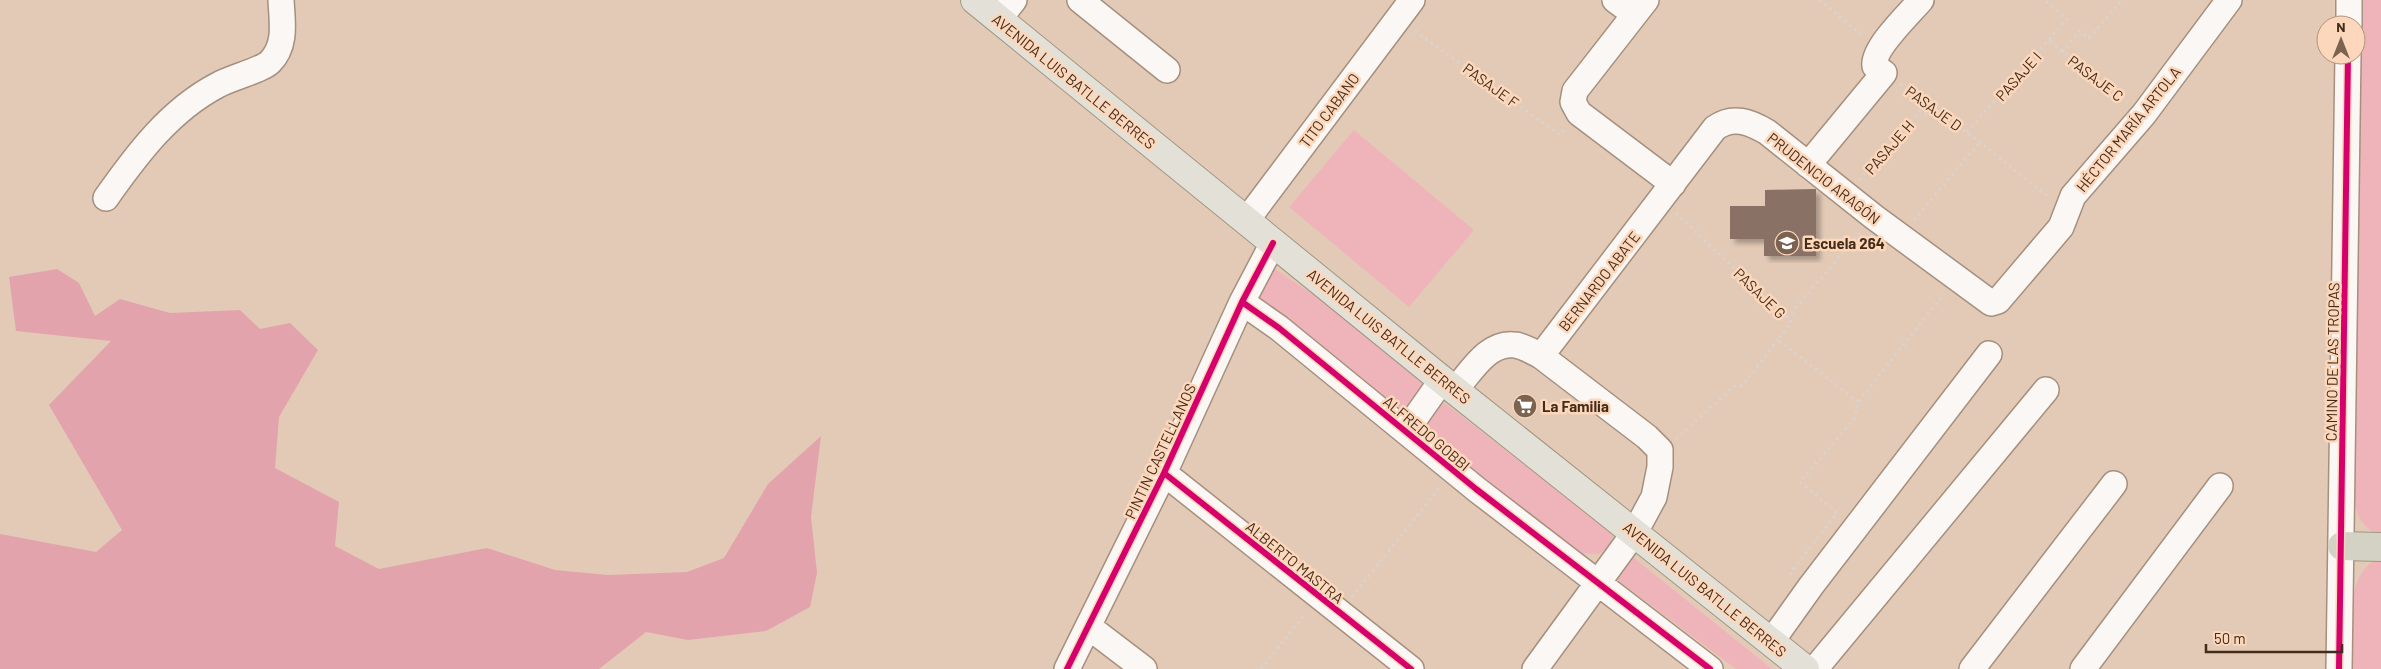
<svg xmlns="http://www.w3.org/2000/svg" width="2381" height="669" viewBox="0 0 2381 669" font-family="Barlow,sans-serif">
  <defs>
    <filter id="shadow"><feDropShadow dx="4.5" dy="4.5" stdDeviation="2.5" flood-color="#0004"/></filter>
  </defs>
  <rect width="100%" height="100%" fill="#e3cab6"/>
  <!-- green -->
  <path fill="#efb4ba" d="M 2362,0 L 2381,0 L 2381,535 C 2360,529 2356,512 2352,493 Z
    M 1354,130 L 1474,230 L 1409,307 L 1289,207 Z
    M 1272,267 L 1351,320 L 1424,384 C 1422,401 1411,409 1397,415 L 1258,303 L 1259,287 Z
    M 1439,400 L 1446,404 L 1614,534 L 1608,547 L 1599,554 L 1569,553 L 1429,441 C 1428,428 1426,409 1439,400 Z
    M 1629,554 L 1772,669 L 1736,669 L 1615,578 Z
    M 2381,559 L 2381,669 L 2351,669 C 2351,641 2343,566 2381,559 Z"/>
  <!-- forest -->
  <path fill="#e3a3ac" d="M 57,269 L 79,283 L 95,316 L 120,299 L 170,313 L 240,310 L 260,329 L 290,323 L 318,350 L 279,417 L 275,468 L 339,502 L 335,546 L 379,569 L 487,548 L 555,570 L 608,575 L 687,572 L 724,558 L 768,484 L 821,436 L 811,517 L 817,573 L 810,607 L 766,631 L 688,640 L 646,632 L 599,669 L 0,669 L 0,534 L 96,552 L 122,530 L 49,405 L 111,341 L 16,331 L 9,277 Z"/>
  <!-- building -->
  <path fill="#897265" filter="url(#shadow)" d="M 1816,189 L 1816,256 L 1764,256 L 1764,239 L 1730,239 L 1730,206 L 1765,206 L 1765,190 Z"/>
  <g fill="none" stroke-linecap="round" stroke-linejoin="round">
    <!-- minor casing -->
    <g stroke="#a58f7d" stroke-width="28">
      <path id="minor" d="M 1080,0 L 1167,70
        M 1615,0 L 1634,14
        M 1646,0 L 1575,91 L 1573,102 L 1579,113 L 1673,184
        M 999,19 L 1014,0
        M 2349,25 L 2349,0
        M 1808,165 L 1884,73 L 1875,66 C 1872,49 1909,14 1921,0
        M 106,198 C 137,154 170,110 218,85 C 230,78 262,70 270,62 C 287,45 282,21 281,0
        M 1246,221 L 1412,0
        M 1242,302 L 1279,328 L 1476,489 L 1710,669
        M 1455,390 C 1471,372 1488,341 1515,345 C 1524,346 1533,352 1541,356 L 1715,128 C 1733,115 1750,122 1767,132 L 1874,217 L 1991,303 L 1998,301 L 2061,227 L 2073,196 L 2144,114 L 2229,0
        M 1406,431 L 1442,380
        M 1164,473 L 1411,669
        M 1089,627 L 1144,669
        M 1771,642 L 1811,586 L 1989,354
        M 1067,669 L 1164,473 L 1242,302 L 1273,243
        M 1535,669 L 1635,532 L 1654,497 L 1660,467 L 1660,450 L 1647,437 L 1541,356
        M 1815,669 L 2046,390
        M 1972,669 L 2114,484
        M 2083,669 L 2220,486
        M 2339,669 L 2348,55"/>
    </g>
    <!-- major casing -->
    <g stroke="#a19780" stroke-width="30">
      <path id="major" d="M 975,0 L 1442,380 L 1805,669"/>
    </g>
    <!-- highway casing -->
    <g stroke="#a19780" stroke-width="30">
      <path id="highway" d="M 2342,546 L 2381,547"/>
    </g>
    <!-- path -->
    <path stroke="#dbd2cc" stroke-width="3" stroke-dasharray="2.5 4" stroke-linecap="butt" d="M 1819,0 L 1863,36
      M 1415,31 L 1560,135 L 1566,128
      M 2050,41 L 2128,102
      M 2062,52 L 2080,31 L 2089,38 L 2122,0
      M 1900,84 L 1967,132 L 2050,198
      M 1967,132 L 2067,19 L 2044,0
      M 1859,180 L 1920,111 L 1926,115 L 1931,106
      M 1676,213 L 1791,322 L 1778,340 L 1858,402
      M 1914,220 L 1980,142
      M 1787,318 L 1860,233
      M 1676,439 L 1734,386 L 1742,386 L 1778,340
      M 1791,575 L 1791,572 L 1837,513 L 1800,482 L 1855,418 L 1858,402 L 1944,294
      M 1352,597 L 1440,487
      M 1261,669 L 1306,613"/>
    <!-- minor -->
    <use href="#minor" stroke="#fbf7f4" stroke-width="25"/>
    <!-- major -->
    <use href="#major" stroke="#e3e1d7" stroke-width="28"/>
    <!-- highway -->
    <use href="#highway" stroke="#d4d2c4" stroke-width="28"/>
    <!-- cycleway casing -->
    <g stroke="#fcd7bb" stroke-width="9">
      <path id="cycleway" d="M 1242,302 L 1279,328 L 1476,489 L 1710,669
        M 1164,473 L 1411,669
        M 1067,669 L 1164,473 L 1242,302 L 1273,243
        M 2339,669 L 2348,55"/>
    </g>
    <!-- cycleway -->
    <use href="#cycleway" stroke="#d6006c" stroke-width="6"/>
  </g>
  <!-- icons -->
  <defs>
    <g id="school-disc" transform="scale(1.25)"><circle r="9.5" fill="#7c6350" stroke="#fcd7bb"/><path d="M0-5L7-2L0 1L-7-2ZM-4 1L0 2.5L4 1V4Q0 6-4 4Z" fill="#fff"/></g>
    <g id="supermarket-disc" transform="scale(1.25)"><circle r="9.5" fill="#7c6350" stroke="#fcd7bb"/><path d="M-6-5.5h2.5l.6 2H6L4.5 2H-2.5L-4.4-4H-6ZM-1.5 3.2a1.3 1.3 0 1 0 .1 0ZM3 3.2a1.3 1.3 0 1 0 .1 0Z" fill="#fff"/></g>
  </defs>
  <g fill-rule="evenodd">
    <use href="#school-disc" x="1787" y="243"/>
    <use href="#supermarket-disc" x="1525" y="406"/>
  </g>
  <g text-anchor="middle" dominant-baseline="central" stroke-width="5" stroke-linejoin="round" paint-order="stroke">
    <!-- street labels -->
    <g font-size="15" fill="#442c19" stroke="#fcd7bb">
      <text transform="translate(2018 76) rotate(-48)">PASAJE I</text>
      <text transform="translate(2096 78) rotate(37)">PASAJE C</text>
      <text transform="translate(1074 81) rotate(39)">AVENIDA LUIS BATLLE BERRES</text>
      <text transform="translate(1491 85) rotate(36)">PASAJE F</text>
      <text transform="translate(1934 108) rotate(36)">PASAJE D</text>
      <text transform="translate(1329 110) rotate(-53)">TITO CABANO</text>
      <text transform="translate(2128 129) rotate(-51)">HÉCTOR MARÍA ARTOLA</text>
      <text transform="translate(1889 147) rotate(-49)">PASAJE H</text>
      <text transform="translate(1824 178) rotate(38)">PRUDENCIO ARAGÓN</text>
      <text transform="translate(1599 281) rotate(-52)">BERNARDO ABATE</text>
      <text transform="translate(1760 293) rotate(44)">PASAJE G</text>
      <text transform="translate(1389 336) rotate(39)">AVENIDA LUIS BATLLE BERRES</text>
      <text transform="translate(2332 362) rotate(-89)">CAMINO DE LAS TROPAS</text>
      <text transform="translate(1427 433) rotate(40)">ALFREDO GOBBI</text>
      <text transform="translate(1160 451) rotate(-65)">PINTIN CASTELLANOS</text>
      <text transform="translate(1295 562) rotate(39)">ALBERTO MASTRA</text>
      <text transform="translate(1705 589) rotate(39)">AVENIDA LUIS BATLLE BERRES</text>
    </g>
    <!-- poi labels -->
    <g font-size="15" font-weight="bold" fill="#442c19" stroke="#fcd7bb" text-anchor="start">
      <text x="1804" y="243">Escuela 264</text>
      <text x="1542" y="406">La Familia</text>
    </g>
  </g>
  <!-- north arrow -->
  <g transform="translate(2341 40)"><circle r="24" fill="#fcd7bb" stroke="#b2937a"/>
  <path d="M0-4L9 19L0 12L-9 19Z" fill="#7c6350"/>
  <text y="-8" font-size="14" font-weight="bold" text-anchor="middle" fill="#442c19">N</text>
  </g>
  <!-- scale -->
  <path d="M2206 644v8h136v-8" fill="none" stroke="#442c19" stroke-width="2.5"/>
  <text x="2214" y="644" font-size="15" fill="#442c19" stroke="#fcd7bb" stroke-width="4" paint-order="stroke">50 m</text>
</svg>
